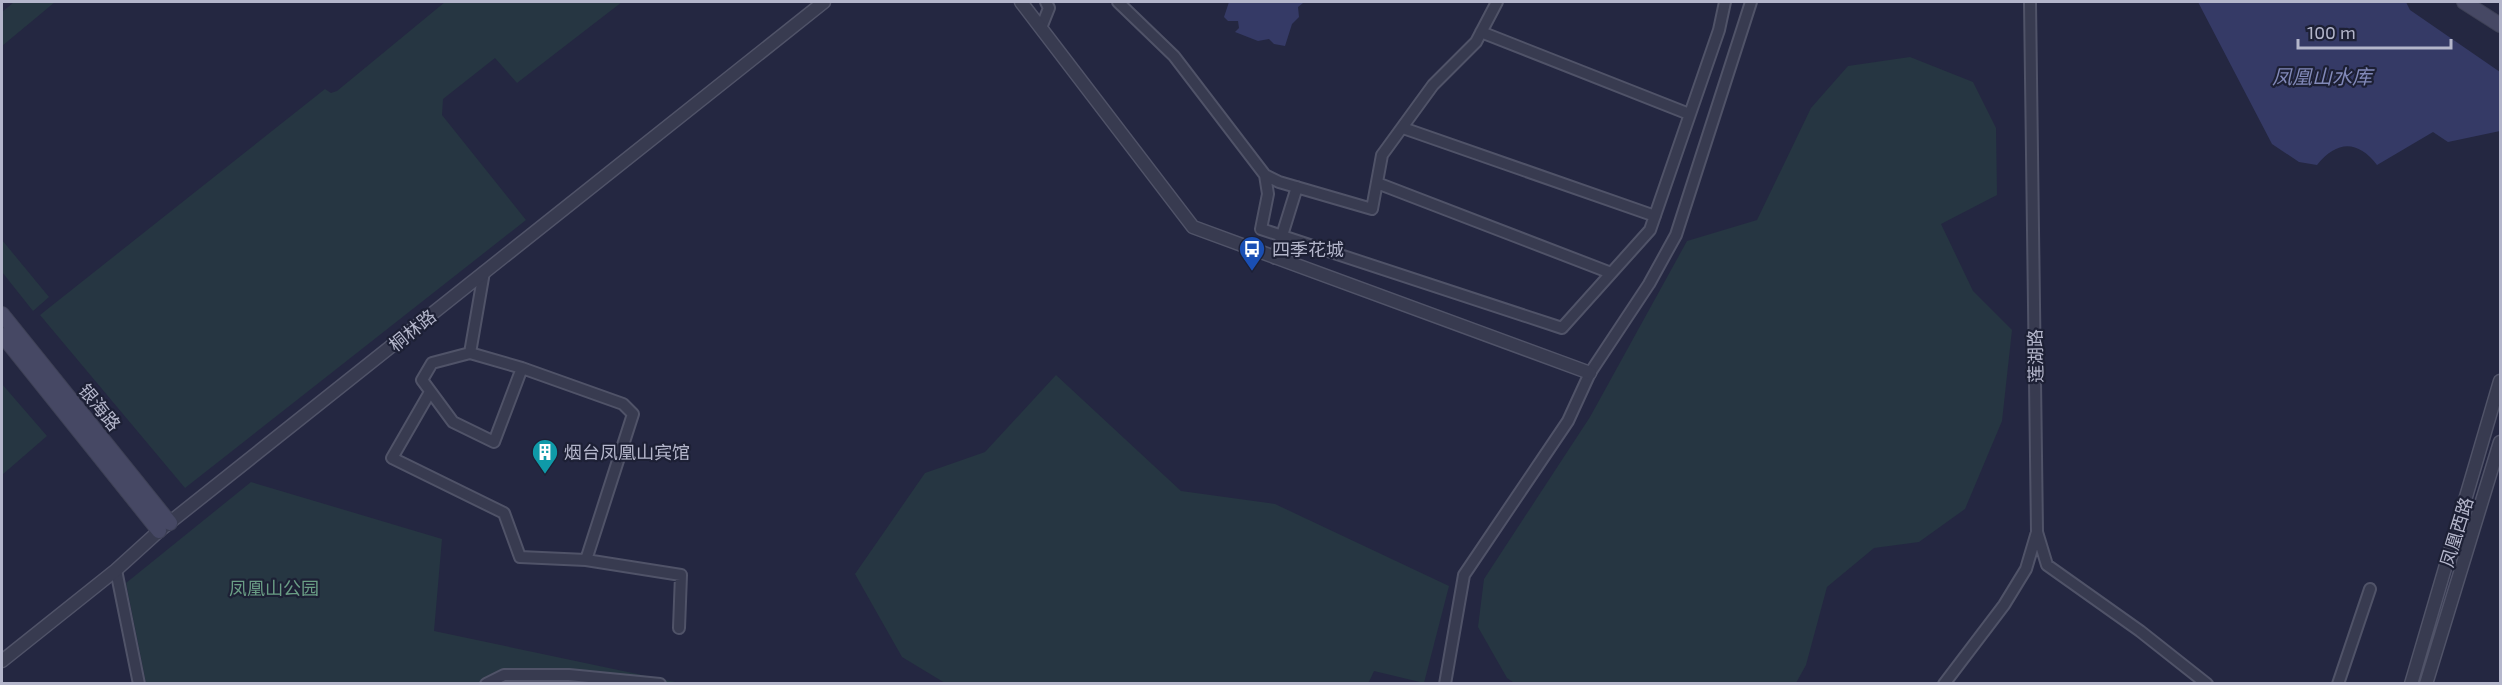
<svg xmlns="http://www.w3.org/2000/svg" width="2502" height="685" viewBox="0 0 2502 685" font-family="'Exo 2','Noto Sans SC',sans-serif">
  <rect width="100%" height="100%" fill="#242741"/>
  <!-- green -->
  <path fill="#263642" d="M 14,2 L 55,2 L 2,46 L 2,12 Z
    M 445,2 L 622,2 L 517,83 L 495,58 L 443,99 L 442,115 L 526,220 L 185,488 L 40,315 L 325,89 L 331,93 L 337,91 Z
    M 1910,57 L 1973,82 L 1996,128 L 1997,195 L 1941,224 L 1973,291 L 2012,330 L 2002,421 L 1965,509 L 1919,542 L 1874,548 L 1827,587 L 1806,665 L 1796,683 L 1516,684 L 1507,678 L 1478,627 L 1484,579 L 1590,417 L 1687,241 L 1757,220 L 1811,108 L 1848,66 Z
    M 2,240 L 49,297 L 33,311 L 2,272 Z
    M 1056,375 L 1181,491 L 1275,504 L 1449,586 L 1424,683 L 1374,671 L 1368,684 L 945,683 L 902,657 L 855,574 L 925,473 L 985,452 Z
    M 2,384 L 47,436 L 2,475 Z
    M 251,482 L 442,539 L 434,631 L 680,683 L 146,683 L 126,583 Z"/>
  <!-- water -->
  <path fill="#353a66" d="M 1229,2 L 1300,2 L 1303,3 L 1298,7 L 1299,17 L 1292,24 L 1285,46 L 1274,44 L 1269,39 L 1258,41 L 1235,32 L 1239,28 L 1238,21 L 1228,21 L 1224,17 Z
    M 2198,2 L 2406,2 L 2410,10 L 2500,72 L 2500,131 L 2448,142 L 2433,132 L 2377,165 C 2358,140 2337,140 2317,165 L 2299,162 L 2272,144 Z"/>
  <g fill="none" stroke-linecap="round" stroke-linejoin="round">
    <!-- minor casing -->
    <g stroke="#505368" stroke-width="14">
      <path id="minor" d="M 1118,2 L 1174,56 L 1265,175 L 1279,182 L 1372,209 L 1382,155 L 1433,85 L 1476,42 L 1497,2
        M 1041,28 L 1049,8 L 1046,2
        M 1481,32 L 1689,114
        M 1403,128 L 1655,216
        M 1265,175 L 1268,194 L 1261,229 L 1562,328 L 1650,230 L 1719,30 L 1725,2
        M 1377,183 L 1611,273
        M 1275,258 L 1297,187
        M 484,272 L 470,353 L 432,363 L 422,380 L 453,422 L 494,442 L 522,368 L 623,404 L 633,414 L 586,560 L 681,575 L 679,628
        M 470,353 L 522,368
        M 430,392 L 392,458 L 504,513 L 520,557 L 586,560
        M 2037,532 L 2047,565 L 2140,631 L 2207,684
        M 116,570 L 139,684
        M 486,684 L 504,675 L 569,675 L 660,684
        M 1445,684 L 1464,575 L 1568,421 L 1590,373 L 1649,284 L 1676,235 L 1751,2
        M 1944,684 L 2004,605 L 2026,569 L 2037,532 L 2030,2
        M 2338,684 L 2370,589"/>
    </g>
    <!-- tertiary casing -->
    <g stroke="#505368" stroke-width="15">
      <path id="tertiary" d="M 1021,2 L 1193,227 L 1590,373
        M 2,661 L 116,570 L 159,531 L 824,2
        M 2411,684 L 2500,381
        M 2426,684 L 2500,442"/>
    </g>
    <!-- secondary casing -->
    <g stroke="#3e4156" stroke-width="16">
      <path id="secondary" d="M 2464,2 L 2500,25
        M 2,314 L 170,523
        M 2,335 L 159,531"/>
    </g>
    <!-- minor -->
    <use href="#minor" stroke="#383b50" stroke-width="10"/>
    <!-- tertiary -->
    <use href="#tertiary" stroke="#383b50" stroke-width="12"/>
    <!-- secondary -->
    <use href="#secondary" stroke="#464864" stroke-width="14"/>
  </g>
  <!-- icons -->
  <defs>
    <g id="bus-pin" transform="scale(1.35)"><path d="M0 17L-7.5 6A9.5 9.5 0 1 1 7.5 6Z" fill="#1a4fb4" stroke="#1d2035"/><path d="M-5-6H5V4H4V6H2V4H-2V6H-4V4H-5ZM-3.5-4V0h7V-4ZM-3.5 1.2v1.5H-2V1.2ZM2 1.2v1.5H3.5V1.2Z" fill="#fff"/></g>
    <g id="building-pin" transform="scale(1.35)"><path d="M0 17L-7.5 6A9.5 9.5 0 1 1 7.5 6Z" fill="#0f9aa8" stroke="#1d2035"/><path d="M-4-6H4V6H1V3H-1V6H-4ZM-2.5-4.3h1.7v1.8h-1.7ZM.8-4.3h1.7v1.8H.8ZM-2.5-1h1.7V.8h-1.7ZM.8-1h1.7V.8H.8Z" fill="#fff"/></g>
  </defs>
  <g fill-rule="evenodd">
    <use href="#bus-pin" x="1252" y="249"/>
    <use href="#building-pin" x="545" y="452"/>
  </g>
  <g text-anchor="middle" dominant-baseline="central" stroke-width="4.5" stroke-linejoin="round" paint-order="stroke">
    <!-- poi labels -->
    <g font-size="18" fill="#b4b6cb" stroke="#1d2035" text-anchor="start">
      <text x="1272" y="249">四季花城</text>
      <text x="564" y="452">烟台凤凰山宾馆</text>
    </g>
    <!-- street labels -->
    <g font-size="18" fill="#b4b6cb" stroke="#1d2035">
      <text transform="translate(412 330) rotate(-39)">桐林路</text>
      <text transform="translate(2035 356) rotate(-91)">莲湖路</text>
      <text transform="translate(100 407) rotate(51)">银海路</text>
      <text transform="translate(2456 532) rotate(-73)">凤凰西路</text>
    </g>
    <!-- park labels -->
    <g font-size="18" fill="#6a9d85" stroke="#1d2035">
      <text x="274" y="588">凤凰山公园</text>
    </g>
    <!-- water labels -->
    <g font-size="20" font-style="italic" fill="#8289b8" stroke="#1d2035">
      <text x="2322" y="76">凤凰山水库</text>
    </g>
  </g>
  <!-- border -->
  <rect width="2502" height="685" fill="none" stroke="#b4b6cb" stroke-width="6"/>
  <!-- scale -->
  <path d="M2298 39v9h153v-9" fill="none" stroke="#b4b6cb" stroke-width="3"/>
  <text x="2307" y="39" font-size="18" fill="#b4b6cb" stroke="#1d2035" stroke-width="4.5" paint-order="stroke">100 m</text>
</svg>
